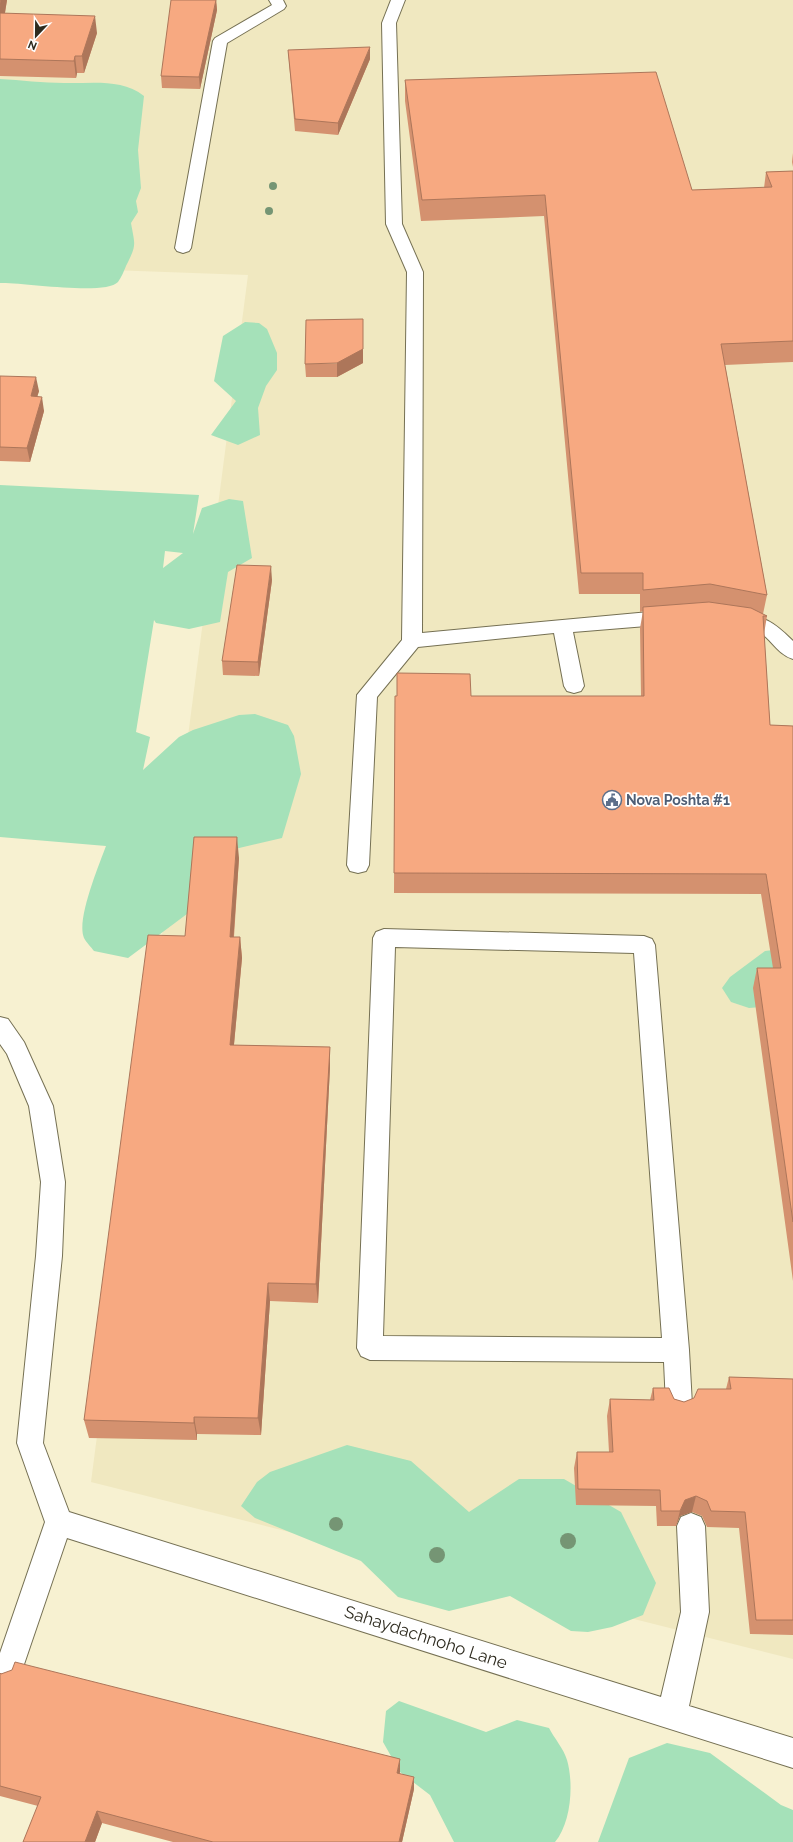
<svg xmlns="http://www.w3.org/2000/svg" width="793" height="1842" viewBox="0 0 793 1842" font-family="Raleway,sans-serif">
  <rect width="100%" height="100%" fill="#f7f1d1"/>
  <!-- built -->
  <path fill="#f0e8c0" d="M 0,0 L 793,0 L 793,1659 L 91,1482 L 248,275 L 0,266 Z"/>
  <!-- green -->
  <path fill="#a5e1b9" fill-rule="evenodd" d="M 0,79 C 21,80 43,83 64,83 C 91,84 121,78 144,96 L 138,150 L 141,188 L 136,201 L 138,212 L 131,223 C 135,246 137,244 126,266 C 124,271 121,278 118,282 C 105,296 22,282 0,283 Z
    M 245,322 L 259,323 L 267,329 L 277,353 L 277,370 L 266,386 L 258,408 L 260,435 L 238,445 L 211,435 L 236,401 L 214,381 L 223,336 Z
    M 0,485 L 199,495 L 193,534 L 202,508 L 229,499 L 243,501 L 252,558 L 228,572 L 220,622 L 189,629 L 156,623 L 154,620 L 136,732 L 150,737 L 143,770 L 179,737 L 193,730 L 239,715 L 255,714 L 288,725 L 294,736 L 301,774 L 282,838 L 197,858 L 199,905 L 128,958 L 94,951 C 91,947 86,942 84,938 C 76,920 99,865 106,846 L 0,837 ZM 165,551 L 183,553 L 163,568 Z
    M 782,949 L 793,1004 L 749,1008 L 731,1002 L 722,988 L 730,977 L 765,951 Z
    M 347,1445 L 411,1461 L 469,1512 L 519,1479 L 564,1479 L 621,1512 L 656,1583 L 643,1615 L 612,1627 L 588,1632 L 571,1631 L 510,1596 L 449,1611 L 398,1597 L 361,1561 L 255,1518 L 241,1506 L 257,1482 L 270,1472 Z
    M 399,1701 L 486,1732 L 517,1720 L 549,1728 C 554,1738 564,1749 567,1760 C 574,1784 571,1823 555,1842 L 454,1842 L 430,1795 L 400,1772 L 383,1742 L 386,1711 Z
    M 667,1743 L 710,1753 L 781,1805 L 793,1810 L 793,1842 L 598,1842 L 629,1758 Z"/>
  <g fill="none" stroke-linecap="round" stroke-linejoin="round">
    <!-- minor casing -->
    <g stroke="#757053" stroke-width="2">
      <path id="minor" d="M 269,0 L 283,0 L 286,6 L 284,9 L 227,43 L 191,248 L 189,251 L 183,253 L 177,251 L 175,248 L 213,41 L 215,38 L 272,5 Z
        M 391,0 L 405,0 L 396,23 L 402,224 L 423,272 L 422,633 L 671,610 L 678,612 L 681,617 L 678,622 L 671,624 L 573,632 L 584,686 L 581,691 L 574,693 L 567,691 L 564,686 L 554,633 L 418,647 L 377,697 L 369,865 L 366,871 L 358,873 L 350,871 L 347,865 L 357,695 L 402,640 L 407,272 L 386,224 L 382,23 Z
        M 737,612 C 765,617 773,621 793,641 L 793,659 C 779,655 772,641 761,633 C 752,627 740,627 730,624 L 727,619 L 730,614 Z
        M 384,929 L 644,936 L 652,939 L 655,945 L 689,1350 L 692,1405 L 688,1414 L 679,1417 L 670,1414 L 666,1405 L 664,1362 L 370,1360 L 361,1356 L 357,1348 L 373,938 L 376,932 ZM 395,947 L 634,953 L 662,1338 L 383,1336 Z
        M 0,1017 L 8,1019 L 24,1042 L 53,1106 L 65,1182 L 62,1256 L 43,1443 L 69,1512 L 661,1697 L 681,1612 L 677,1526 L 681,1517 L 691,1513 L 701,1517 L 705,1526 L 709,1612 L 689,1706 L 793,1738 L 793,1768 L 67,1538 L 18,1682 L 8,1686 L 0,1683 L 0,1653 L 45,1522 L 17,1443 L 36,1256 L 41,1182 L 29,1106 L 7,1054 L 0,1044 Z"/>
    </g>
    <!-- minor -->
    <use href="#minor" fill="#fff" fill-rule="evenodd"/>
  </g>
  <!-- trees -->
  <g fill="#759574">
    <circle cx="273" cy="186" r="4"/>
    <circle cx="269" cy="211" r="4"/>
    <circle cx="336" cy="1524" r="7"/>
    <circle cx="568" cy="1541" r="8"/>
    <circle cx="437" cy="1555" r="8"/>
  </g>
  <!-- wall -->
  <path fill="#d4916f" d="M 0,0 L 7,0 L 5,13 L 97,33 L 84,73 L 77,73 L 76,78 L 0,76 Z
    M 216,0 L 217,10 L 200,89 L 162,88 L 161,76 Z
    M 288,50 L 370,59 L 338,135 L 295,131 L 289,62 Z
    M 405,80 L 692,190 L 764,188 L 766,172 L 793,171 L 793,362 L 725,365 L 767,595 L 763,614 L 767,616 L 764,634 L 770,725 L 793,726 L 793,1281 L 753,988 L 757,968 L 773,968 L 761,894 L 394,893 L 395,696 L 641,696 L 640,628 L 643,611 L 640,612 L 640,594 L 579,594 L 544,216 L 421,221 L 405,101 Z
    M 793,153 L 793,167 L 792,162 Z
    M 363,363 L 337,377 L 306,377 L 305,364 Z
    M 0,376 L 39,391 L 37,397 L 44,411 L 30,462 L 0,461 Z
    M 272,580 L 259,676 L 223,675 L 222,661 Z
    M 239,858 L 234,937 L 240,937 L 242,958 L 234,1045 L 330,1047 L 330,1067 L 318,1303 L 270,1301 L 261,1435 L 197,1434 L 197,1440 L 89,1438 L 84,1420 L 185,936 Z
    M 729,1377 L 793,1379 L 793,1635 L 750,1634 L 739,1528 L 707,1527 L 702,1516 L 692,1512 L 680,1516 L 676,1526 L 657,1526 L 656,1506 L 576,1505 L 574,1468 L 577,1452 L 609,1452 L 607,1416 L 610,1399 L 650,1400 L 653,1388 L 674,1399 L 684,1402 L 726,1389 Z
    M 0,1673 L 400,1772 L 399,1773 L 414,1789 L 402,1842 L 173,1842 L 102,1823 L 95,1842 L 23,1842 L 38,1806 L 0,1796 Z"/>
  <!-- shaded-wall -->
  <path fill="#ad765a" d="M 1,0 L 7,0 L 2,30 L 0,18 L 0,8 Z
    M 216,0 L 217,10 L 200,89 L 199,77 Z
    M 95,16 L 97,33 L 84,73 L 82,56 Z
    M 370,47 L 370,59 L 338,135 L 338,123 Z
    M 75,56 L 77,73 L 76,78 L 74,61 Z
    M 363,319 L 363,363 L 337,377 L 337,363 Z
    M 36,377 L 39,391 L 33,410 L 31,396 Z
    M 42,397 L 44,411 L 30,462 L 27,448 Z
    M 271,566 L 272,580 L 259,676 L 258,662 Z
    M 237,837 L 239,858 L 232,958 L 230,937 Z
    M 240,937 L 242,958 L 232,1065 L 230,1045 Z
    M 330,1047 L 330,1067 L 318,1303 L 316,1284 Z
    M 268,1283 L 270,1301 L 261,1435 L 258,1418 Z
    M 194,1417 L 197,1434 L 197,1440 L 194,1423 Z
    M 696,1496 L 692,1512 L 680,1516 L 676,1526 L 680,1511 L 685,1500 Z
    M 400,1759 L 400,1772 L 397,1785 L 397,1773 Z
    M 414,1777 L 414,1789 L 402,1842 L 399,1842 Z
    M 97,1811 L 102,1823 L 95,1842 L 85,1842 Z"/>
  <!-- building -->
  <path fill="#f7a981" stroke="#ad765a" d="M 0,0 L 1,0 L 0,8 Z
    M 171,0 L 216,0 L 199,77 L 161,76 Z
    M 0,13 L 95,16 L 82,56 L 75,56 L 74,61 L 0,59 Z
    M 370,47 L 338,123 L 295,119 L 288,50 Z
    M 656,72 L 692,190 L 772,187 L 766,172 L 793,171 L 793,341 L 721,344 L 767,595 L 710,584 L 643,590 L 643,573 L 581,573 L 545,195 L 422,200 L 405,80 Z
    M 363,319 L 363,349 L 337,363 L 305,364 L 306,320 Z
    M 0,376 L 36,377 L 31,396 L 42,397 L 27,448 L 0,447 Z
    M 237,565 L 271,566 L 258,662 L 222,661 Z
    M 709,602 L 751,608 L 767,616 L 763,616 L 770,725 L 793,726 L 793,1222 L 757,968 L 781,968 L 766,874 L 394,873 L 395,696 L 397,696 L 397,673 L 470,674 L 471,696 L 644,696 L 643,607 Z
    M 194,837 L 237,837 L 230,937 L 240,937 L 230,1045 L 330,1047 L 316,1284 L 268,1283 L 258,1418 L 194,1417 L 194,1423 L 84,1420 L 148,935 L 185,936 Z
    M 729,1377 L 793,1379 L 793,1620 L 756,1620 L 745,1512 L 711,1511 L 707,1501 L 696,1496 L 685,1500 L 680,1511 L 661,1511 L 660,1490 L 578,1489 L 577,1452 L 613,1452 L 610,1399 L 654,1400 L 653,1388 L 669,1388 L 674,1399 L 684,1402 L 694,1398 L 698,1389 L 731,1389 Z
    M 15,1662 L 400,1759 L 397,1773 L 414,1777 L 399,1842 L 213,1842 L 97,1811 L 85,1842 L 23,1842 L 41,1797 L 0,1786 L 0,1673 L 1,1674 L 12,1670 Z"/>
  <!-- icons -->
  <defs>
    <g id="civic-ring" transform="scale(1)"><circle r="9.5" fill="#fff" stroke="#5c6f8a" stroke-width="1.5"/><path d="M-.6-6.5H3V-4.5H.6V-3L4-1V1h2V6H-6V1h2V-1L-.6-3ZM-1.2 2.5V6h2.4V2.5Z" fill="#5c6f8a"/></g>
  </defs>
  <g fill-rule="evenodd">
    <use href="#civic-ring" x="612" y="800"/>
  </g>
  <g text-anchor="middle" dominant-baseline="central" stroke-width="3.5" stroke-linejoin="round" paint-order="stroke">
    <!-- service labels -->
    <g font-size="14" font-weight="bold" fill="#4e5e75" stroke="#fff" text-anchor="start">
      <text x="626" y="800">Nova Poshta #1</text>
    </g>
    <!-- near-street labels -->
    <g font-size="17" fill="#2e2b1f" stroke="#fff">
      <text transform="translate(426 1637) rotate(18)">Sahaydachnoho Lane</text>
    </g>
  </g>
  <!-- north arrow -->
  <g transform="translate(36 36) rotate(202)" stroke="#ffffff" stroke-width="3" paint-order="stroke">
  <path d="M0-3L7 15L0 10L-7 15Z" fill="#2e2b1f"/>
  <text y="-6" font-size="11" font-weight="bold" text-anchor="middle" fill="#2e2b1f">N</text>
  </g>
</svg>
